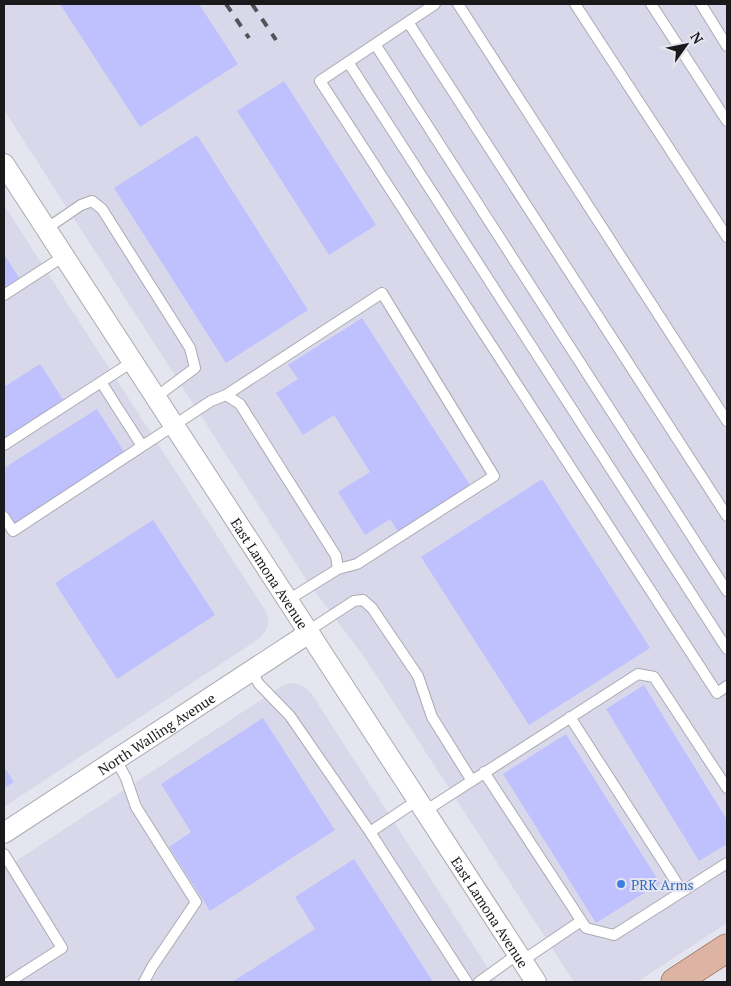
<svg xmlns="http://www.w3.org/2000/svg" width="731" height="986" viewBox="0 0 731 986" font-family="'PT Serif',serif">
  <rect width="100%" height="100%" fill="#e5e5ef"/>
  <!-- built -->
  <path fill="#d9d8ea" d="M 4,4 L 727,4 L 727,923 L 637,982 L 574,982 L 365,658 L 308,582 L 4,110 Z
    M 4,205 L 265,610 L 268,617 L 268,625 L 265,632 L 260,638 L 4,807 Z
    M 290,683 L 298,684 L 305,687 L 311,693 L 497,982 L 4,982 L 4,869 L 282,686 Z"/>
  <!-- building -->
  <path fill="#bec1fe" d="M 60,4 L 199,4 L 238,64 L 140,127 Z
    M 284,81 L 376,225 L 329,255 L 237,111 Z
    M 197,135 L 308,310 L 226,363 L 114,188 Z
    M 4,254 L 19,278 L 4,288 Z
    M 362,318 L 472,488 L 400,535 L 390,519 L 365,535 L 338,492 L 370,472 L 334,415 L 303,435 L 276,393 L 298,379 L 288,365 Z
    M 40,364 L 64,401 L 4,440 L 4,387 Z
    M 97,409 L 125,453 L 13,525 L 4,510 L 4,468 Z
    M 542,479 L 650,648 L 529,725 L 421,557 Z
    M 153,520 L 215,615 L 117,679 L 55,583 Z
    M 644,685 L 727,820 L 727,844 L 699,861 L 606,709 Z
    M 263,718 L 335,830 L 210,911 L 169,847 L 191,832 L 161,784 Z
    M 566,734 L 660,883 L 596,923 L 503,774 Z
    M 4,767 L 14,782 L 4,788 Z
    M 354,859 L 433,982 L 232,982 L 315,929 L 295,897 Z"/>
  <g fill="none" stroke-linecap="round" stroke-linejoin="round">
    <!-- service casing -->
    <g stroke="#aaaab3" stroke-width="12">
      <path id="service" d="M 435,4 L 320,81 L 717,693 L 727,686
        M 458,4 L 727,421
        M 575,4 L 727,237
        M 651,4 L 727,121
        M 701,4 L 727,46
        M 408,22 L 727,516
        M 375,44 L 727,591
        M 348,62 L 727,649
        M 46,229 L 81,205 L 92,201 L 102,209 L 190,348 L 195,368 L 156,397
        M 4,295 L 64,256
        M 101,382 L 142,446
        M 226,395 L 382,293 L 494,476 L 357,564 L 338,569
        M 4,445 L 132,362
        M 4,517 L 13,531 L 211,401 L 226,395 L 240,404 L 336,556 L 338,569 L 288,600
        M 308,631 L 354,601 L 363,600 L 372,608 L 418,676 L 432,717 L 472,781
        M 251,671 L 259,684 L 290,716 L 370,832 L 467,982
        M 570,717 L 682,891
        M 116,760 L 126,778 L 136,807 L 196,902 L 152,967 L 144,982
        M 484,772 L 586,928 L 614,935 L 727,863
        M 425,811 L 638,674 L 654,677 L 727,788
        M 370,832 L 418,800
        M 4,854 L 62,948 L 9,982
        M 522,961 L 581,921
        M 479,982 L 518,954"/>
    </g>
    <!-- minor casing -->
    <g stroke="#aaaab3" stroke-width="22">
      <g id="minor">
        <path id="s1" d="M 4,164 L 536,982"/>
        <path id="s2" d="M 4,833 L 309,633"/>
      </g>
    </g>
    <!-- primary casing -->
    <g stroke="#8a5e4d" stroke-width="29">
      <path id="primary" d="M 675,982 L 727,948"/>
    </g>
    <!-- service -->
    <use href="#service" stroke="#fff" stroke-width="10"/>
    <!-- minor -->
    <use href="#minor" stroke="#fff" stroke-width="20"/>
    <!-- primary -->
    <use href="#primary" stroke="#ddb4a4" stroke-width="28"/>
    <!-- rail -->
    <path stroke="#535358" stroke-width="4" stroke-dasharray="9 9" stroke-linecap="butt" d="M 226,4 L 249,38
      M 252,4 L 276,40"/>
  </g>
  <!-- markers -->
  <circle fill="#3f7fe0" stroke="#e5e5ef" stroke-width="2" cx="621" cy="884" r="5"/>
  <g text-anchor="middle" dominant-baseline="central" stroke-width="4" stroke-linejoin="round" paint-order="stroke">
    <!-- street labels -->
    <g font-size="14" fill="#1a1a1d" stroke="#e5e5ef">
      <text stroke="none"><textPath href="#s1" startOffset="488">East Lamona Avenue</textPath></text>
      <text stroke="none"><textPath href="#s2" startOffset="182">North Walling Avenue</textPath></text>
      <text stroke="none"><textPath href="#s1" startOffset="892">East Lamona Avenue</textPath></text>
    </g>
    <!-- shop labels -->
    <g font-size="14" fill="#366cbe" stroke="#e5e5ef" text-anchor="start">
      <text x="631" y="884">PRK Arms</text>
    </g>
  </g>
  <!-- border -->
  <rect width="731" height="986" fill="none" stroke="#1a1a1d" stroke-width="10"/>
  <!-- north arrow -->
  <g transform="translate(686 45) rotate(57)" stroke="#e5e5ef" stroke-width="4" paint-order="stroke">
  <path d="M0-4L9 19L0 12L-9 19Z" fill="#1a1a1d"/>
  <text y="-8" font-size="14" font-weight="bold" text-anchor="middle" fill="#1a1a1d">N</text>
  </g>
</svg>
